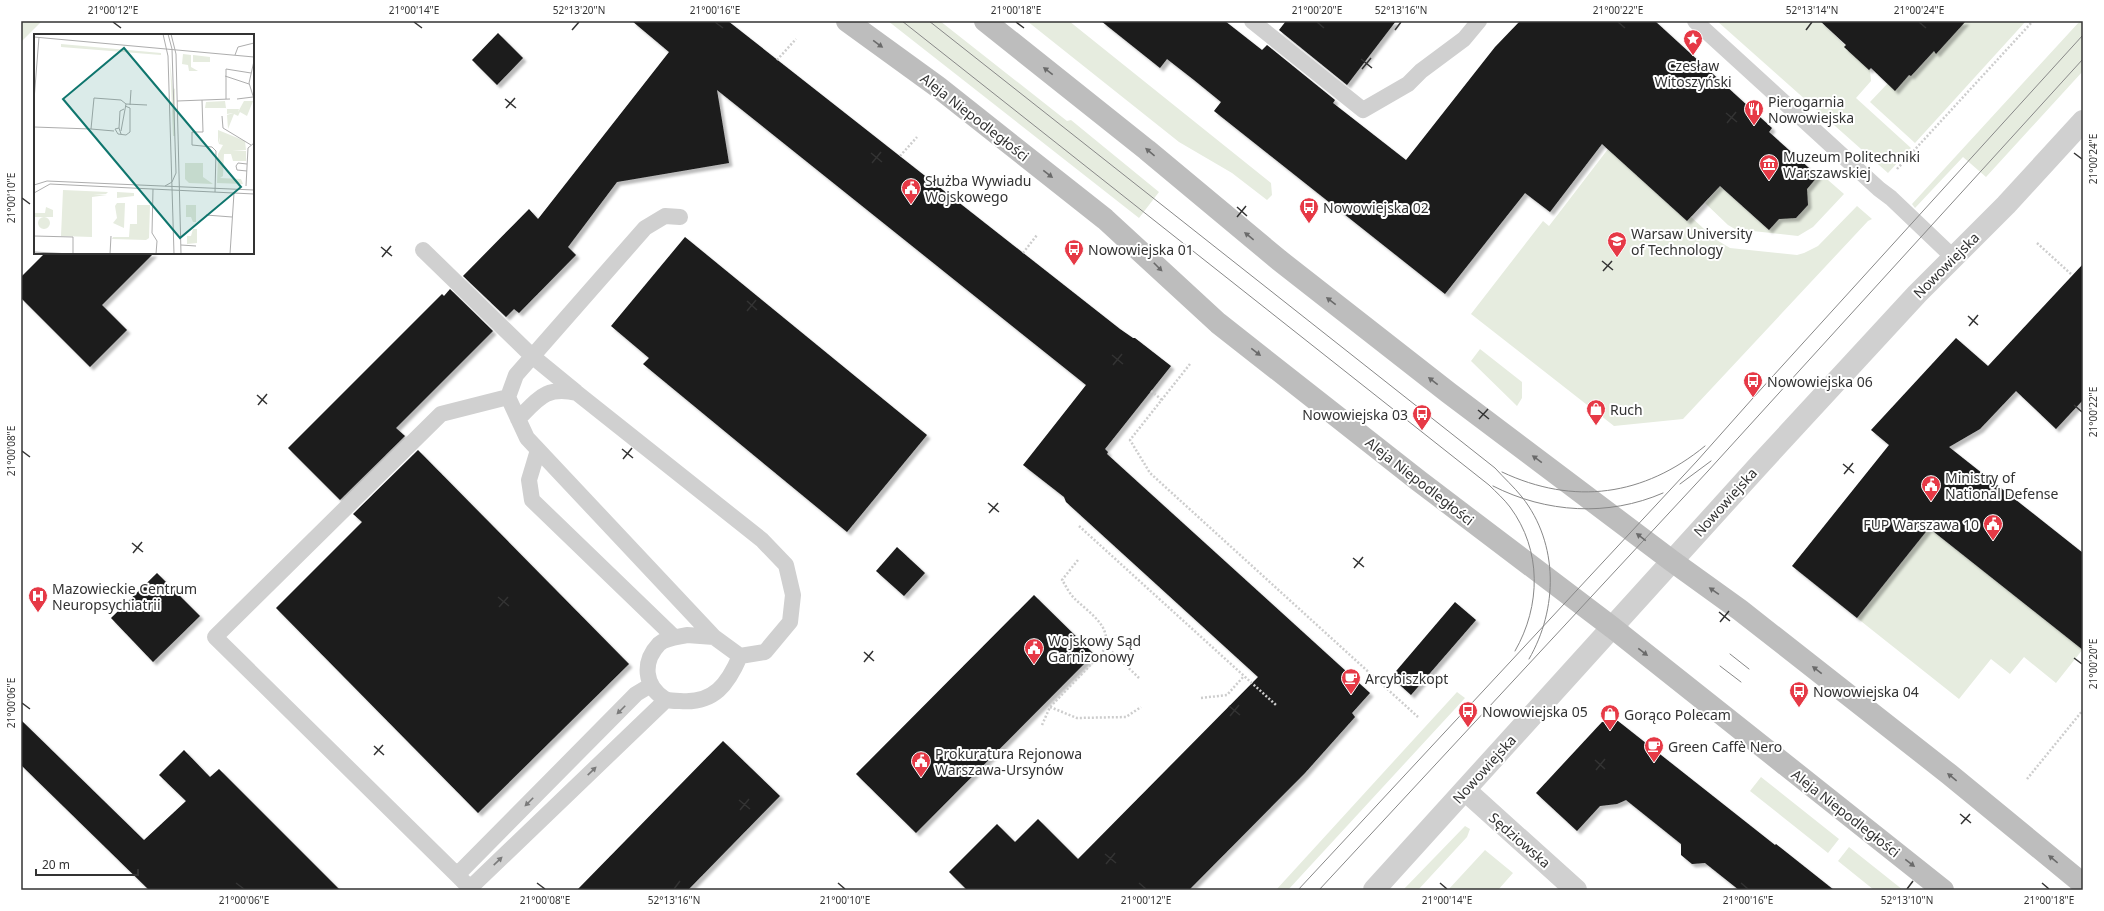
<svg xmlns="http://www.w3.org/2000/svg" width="2104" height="911" viewBox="0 0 2104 911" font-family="'Noto Sans',sans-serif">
  <defs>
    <filter id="shadow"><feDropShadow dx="3.5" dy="3.5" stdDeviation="1" flood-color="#0004"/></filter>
  </defs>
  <rect width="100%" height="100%" fill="#fff"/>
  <!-- green -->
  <path fill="#e6ecdf" d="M 21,21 L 42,21 L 21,42 Z
    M 888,21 L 940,21 L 1067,121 L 1071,120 L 1159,192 L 1139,218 Z
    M 1027,21 L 1069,21 L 1271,183 L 1272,195 L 1267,200 L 1232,173 L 1179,142 Z
    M 1717,21 L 1820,21 L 1870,70 L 1871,81 L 1856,98 L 1911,148 L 1888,173 Z
    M 1966,21 L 2026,21 L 1915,143 L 1870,102 L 1888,83 L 1895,90 L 1909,75 L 1911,76 L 1934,51 L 1936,53 Z
    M 2080,21 L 2083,21 L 2083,71 L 1986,177 L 1963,157 L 1915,208 L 1912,204 Z
    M 1608,149 L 1687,221 L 1691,217 L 1715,239 L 1730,248 L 1797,255 L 1804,253 L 1818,246 L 1857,206 L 1872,219 L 1868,221 L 1683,419 L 1614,426 L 1471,314 L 1543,221 L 1549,226 Z
    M 1820,173 L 1844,194 L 1813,227 L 1798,236 L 1735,229 L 1728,225 L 1705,203 L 1720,186 L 1769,230 L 1784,213 L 1790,218 L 1796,218 L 1808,205 L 1808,198 L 1802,194 Z
    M 1480,349 L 1522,382 L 1522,398 L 1517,406 L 1471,361 Z
    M 1929,528 L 2083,649 L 2056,683 L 2024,657 L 2010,674 L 1991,659 L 1959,699 L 1857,618 Z
    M 1457,692 L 1465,698 L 1288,890 L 1276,890 Z
    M 1761,777 L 1839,839 L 1828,853 L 1750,791 Z
    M 1465,826 L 1470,829 L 1467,837 L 1418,890 L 1403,890 Z
    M 1849,847 L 1903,890 L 1874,890 L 1838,861 Z
    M 1485,850 L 1513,873 L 1498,890 L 1448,890 Z"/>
  <!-- building -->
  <path fill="#1a1a1a" filter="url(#shadow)" d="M 632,21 L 728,21 L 1120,329 L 1133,338 L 1135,338 L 1171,366 L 1105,449 L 1108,452 L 1107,454 L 1370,693 L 1352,713 L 1355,717 L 1305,773 L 1189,890 L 967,890 L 949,872 L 997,824 L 1015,842 L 1038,819 L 1078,859 L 1258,677 L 1066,502 L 1064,497 L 1023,465 L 1086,385 L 717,90 L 729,163 L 617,182 L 568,247 L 576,255 L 519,313 L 514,309 L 506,317 L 463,276 L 529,209 L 538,219 L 669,52 Z
    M 1101,21 L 1225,21 L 1262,50 L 1267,45 L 1335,100 L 1333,103 L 1406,160 L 1495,47 L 1520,21 L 1655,21 L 1772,128 L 1769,132 L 1818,176 L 1807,189 L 1808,205 L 1796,218 L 1779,219 L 1769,230 L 1720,186 L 1687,221 L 1602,144 L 1550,212 L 1525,193 L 1445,294 L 1214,111 L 1221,102 L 1194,80 L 1167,59 L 1160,68 Z
    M 1286,21 L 1396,21 L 1347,85 L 1279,30 Z
    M 1820,21 L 1966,21 L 1936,54 L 1934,51 L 1911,76 L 1909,75 L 1895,91 L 1871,68 L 1869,70 L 1844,47 L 1846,45 Z
    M 498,33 L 523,58 L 497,85 L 472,60 Z
    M 685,237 L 927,435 L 847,532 L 643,364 L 649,358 L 611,326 Z
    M 45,253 L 154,253 L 102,305 L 127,330 L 90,367 L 21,298 L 21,277 Z
    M 2083,264 L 2083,400 L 2056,429 L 2016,391 L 1980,429 L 1949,447 L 2083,553 L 2083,650 L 1929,528 L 1857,618 L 1792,566 L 1889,445 L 1871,430 L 1956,338 L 1988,366 Z
    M 450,289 L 493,331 L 396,428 L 405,436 L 340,500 L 288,448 L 442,294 L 444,296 Z
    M 418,450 L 629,664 L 478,813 L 276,608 L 362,522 L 353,514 Z
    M 897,547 L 925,573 L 904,596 L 876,571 Z
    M 157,573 L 200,616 L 153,662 L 111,618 Z
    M 1034,595 L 1094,654 L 916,833 L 856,774 Z
    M 1455,602 L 1476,620 L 1411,695 L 1391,677 Z
    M 21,720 L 144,840 L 186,801 L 159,775 L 184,750 L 210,777 L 219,769 L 340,890 L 149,890 L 21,765 Z
    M 1618,721 L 1775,845 L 1776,844 L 1834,890 L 1739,890 L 1705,863 L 1692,864 L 1681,855 L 1681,844 L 1626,800 L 1617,804 L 1600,806 L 1577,831 L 1536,793 L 1602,722 Z
    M 723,741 L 780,796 L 688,890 L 577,890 Z"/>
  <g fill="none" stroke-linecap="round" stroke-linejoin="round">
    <!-- path -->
    <path stroke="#cdcdcd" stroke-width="2.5" stroke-dasharray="2 2" stroke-linecap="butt" d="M 777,60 L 796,39
      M 900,156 L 917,137
      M 1897,169 L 2033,21
      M 2037,243 L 2072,275
      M 1023,253 L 1037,235
      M 1190,364 L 1130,440 L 1150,473 L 1418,717
      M 1151,391 L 1162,400
      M 1079,526 L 1276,705
      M 1106,646 L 1139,678
      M 1201,698 L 1227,695 L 1244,676
      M 1050,707 L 1077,718 L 1126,717 L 1141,707
      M 1042,725 L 1050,707 L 1102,653 C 1116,628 1090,614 1074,598 C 1069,593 1066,586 1062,580 L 1078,560
      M 2027,779 L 2083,710"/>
    <!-- service -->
    <path stroke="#d0d0d0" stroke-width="16" d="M 1252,21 L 1363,110 L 1408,84 L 1421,71 L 1464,39 L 1479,21
      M 1695,21 L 1879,189 L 1891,198 L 1954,258
      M 423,250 L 532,356 L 576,392
      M 508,397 L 516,375 L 645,228 L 665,216 L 680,217
      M 518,419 C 539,398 546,386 577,393 L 762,540 L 786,565 L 793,595 L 790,622 L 765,652 L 740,656
      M 538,450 L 529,480 L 532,500 L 674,637
      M 687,635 L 714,637 L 740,656 C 728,684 714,704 680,701 C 676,701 669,701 665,699 C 644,686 642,662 659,644 C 665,638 679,637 687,635 Z
      M 457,875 L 636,694 L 651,685
      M 470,888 L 666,700
      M 468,890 L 470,888 L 457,875 L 215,637 L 441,414 L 508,397 L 527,438 L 714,637"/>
    <!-- minor -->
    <path stroke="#d0d0d0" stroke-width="22" d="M 1465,790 L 1576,890"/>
    <!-- tertiary -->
    <path stroke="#d0d0d0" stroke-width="22" d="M 1374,890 L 1761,463 L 1917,294 L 2006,205 L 2083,121"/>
    <!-- secondary -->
    <path stroke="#bdbdbd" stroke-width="22" d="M 847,21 L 938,87 L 1105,219 L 1218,323 L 1419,481 L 1613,628 L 1943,890
      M 985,21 L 1147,150 L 1279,260 L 1449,393 L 1672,561 L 1740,610 L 1949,774 L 2083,884"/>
    <!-- tram -->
    <path stroke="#888" stroke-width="1" d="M 902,21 L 1489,485 C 1496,492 1504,499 1510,507 C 1542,550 1541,606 1515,651
      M 929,21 L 1495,468 C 1504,478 1514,487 1522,497 C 1559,544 1558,609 1529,659
      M 1502,472 C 1574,506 1644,496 1705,446
      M 1680,484 L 1711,461
      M 1493,486 C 1546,513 1608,517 1663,493
      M 1730,654 L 1749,669
      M 1720,666 L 1741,682
      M 1298,890 L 1697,461 L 1753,398 L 2083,35
      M 1319,890 L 1708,471 L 2083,59"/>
  </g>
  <!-- one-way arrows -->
  <defs><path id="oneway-solid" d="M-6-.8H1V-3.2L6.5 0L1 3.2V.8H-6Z"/></defs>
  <g fill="#6a6a6a">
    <use href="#oneway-solid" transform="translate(878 44) rotate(36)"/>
    <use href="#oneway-solid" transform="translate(1048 71) rotate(-142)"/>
    <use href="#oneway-solid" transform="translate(1150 152) rotate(-140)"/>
    <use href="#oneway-solid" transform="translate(1048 174) rotate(38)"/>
    <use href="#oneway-solid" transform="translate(1249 236) rotate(-141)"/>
    <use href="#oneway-solid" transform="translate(1158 267) rotate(45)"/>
    <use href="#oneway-solid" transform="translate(1331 301) rotate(-142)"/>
    <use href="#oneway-solid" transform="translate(1256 352) rotate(38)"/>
    <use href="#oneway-solid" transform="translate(1433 381) rotate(-142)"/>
    <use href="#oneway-solid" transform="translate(1537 459) rotate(-144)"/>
    <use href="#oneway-solid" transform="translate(1641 537) rotate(-143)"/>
    <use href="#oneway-solid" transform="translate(1714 591) rotate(-145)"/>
    <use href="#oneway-solid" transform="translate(1643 652) rotate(38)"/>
    <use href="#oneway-solid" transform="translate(1817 670) rotate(-142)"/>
    <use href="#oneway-solid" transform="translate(1952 777) rotate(-141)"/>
    <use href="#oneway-solid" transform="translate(2053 859) rotate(-141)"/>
    <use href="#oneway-solid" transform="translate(1910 863) rotate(38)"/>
  </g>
  <g fill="#7a7a7a">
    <use href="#oneway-solid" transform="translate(621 710) rotate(135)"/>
    <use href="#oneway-solid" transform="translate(592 771) rotate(-44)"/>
    <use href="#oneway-solid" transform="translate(529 802) rotate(135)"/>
    <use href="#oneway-solid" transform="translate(498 861) rotate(-44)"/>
  </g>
  <!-- ticks -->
  <path fill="none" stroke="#333" stroke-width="1.5" d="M 113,22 L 121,28M 414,22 L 422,28M 715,22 L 723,28M 1016,22 L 1024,28M 1317,22 L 1324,28M 1618,22 L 1625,28M 1919,22 L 1926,28M 572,30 L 579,22M 1395,30 L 1401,22M 1806,30 L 1812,22M 1361,59 L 1372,68M 1362,69 L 1371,58M 505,99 L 516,108M 506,108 L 515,98M 1726,113 L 1737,122M 1727,123 L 1736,112M 871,153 L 882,162M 2074,153 L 2082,159M 872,163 L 881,152M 22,198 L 30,204M 1237,207 L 1247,216M 1237,217 L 1246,206M 381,247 L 392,256M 382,257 L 391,246M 1602,261 L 1613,270M 1603,271 L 1612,261M 747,301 L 757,310M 747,311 L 756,300M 1968,316 L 1978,325M 1969,326 L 1978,315M 1112,355 L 1123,364M 1113,365 L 1122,354M 257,395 L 267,404M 258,405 L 267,394M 2074,405 L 2082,412M 1478,410 L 1489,419M 1479,419 L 1488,409M 622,449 L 633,458M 22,451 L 30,457M 623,459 L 632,448M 1843,464 L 1854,473M 1844,474 L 1853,463M 988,503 L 999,512M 989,513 L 998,503M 132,543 L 143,552M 133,553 L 142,542M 1353,558 L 1364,567M 1354,568 L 1363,557M 498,597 L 509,606M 499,607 L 508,597M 1719,612 L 1730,621M 1720,622 L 1729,611M 864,652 L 874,661M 2074,658 L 2082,664M 864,662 L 873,651M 22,703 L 30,709M 1229,706 L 1240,715M 1230,716 L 1239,705M 374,746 L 384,755M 374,755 L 383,745M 1595,760 L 1605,769M 1596,770 L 1605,759M 739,800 L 750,809M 740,810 L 749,799M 1960,814 L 1971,823M 1961,824 L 1970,814M 1105,854 L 1116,863M 1106,864 L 1115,853M 236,883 L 244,889M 537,883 L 545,889M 838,883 L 845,889M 1139,883 L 1146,889M 1440,883 L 1447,889M 1741,883 L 1748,889M 2042,883 L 2049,889M 674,889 L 680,881M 1907,889 L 1913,881"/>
  <!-- icons -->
  <defs>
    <g id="sight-pin" transform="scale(1)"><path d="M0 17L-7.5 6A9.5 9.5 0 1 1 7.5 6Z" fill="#e63946" stroke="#fff"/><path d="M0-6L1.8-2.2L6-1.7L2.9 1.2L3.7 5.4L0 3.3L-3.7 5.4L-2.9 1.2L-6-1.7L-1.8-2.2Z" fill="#fff"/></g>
    <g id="restaurant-pin" transform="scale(1)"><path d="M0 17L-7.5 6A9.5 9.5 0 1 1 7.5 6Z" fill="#e63946" stroke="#fff"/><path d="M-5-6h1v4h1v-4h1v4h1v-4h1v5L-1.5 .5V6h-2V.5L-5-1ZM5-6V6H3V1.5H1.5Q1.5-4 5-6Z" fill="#fff"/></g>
    <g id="museum-pin" transform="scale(1)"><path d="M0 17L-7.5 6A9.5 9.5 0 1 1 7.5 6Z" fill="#e63946" stroke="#fff"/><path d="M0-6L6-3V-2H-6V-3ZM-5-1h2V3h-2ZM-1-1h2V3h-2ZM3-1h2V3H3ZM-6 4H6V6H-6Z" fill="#fff"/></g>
    <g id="civic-pin" transform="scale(1)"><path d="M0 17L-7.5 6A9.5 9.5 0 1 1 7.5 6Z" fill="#e63946" stroke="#fff"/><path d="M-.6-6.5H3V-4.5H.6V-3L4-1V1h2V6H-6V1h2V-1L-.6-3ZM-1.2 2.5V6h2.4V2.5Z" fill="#fff"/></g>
    <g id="bus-pin" transform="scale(1)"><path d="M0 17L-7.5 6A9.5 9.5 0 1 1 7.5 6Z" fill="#e63946" stroke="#fff"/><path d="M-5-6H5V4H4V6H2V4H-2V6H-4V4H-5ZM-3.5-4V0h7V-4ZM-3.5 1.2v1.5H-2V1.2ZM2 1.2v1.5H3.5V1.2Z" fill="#fff"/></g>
    <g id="university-pin" transform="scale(1)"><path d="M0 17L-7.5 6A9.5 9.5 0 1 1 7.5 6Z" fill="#e63946" stroke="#fff"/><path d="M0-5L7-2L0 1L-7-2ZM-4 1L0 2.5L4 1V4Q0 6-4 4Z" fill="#fff"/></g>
    <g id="shop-pin" transform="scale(1)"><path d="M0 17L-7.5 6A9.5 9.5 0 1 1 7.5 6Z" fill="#e63946" stroke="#fff"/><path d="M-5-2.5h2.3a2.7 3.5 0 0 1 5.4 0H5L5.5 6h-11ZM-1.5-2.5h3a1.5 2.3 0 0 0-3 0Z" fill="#fff"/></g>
    <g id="hospital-pin" transform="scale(1)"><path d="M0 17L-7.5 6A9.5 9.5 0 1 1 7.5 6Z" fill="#e63946" stroke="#fff"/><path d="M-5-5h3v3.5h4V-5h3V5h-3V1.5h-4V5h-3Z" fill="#fff"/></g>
    <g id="cafe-pin" transform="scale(1)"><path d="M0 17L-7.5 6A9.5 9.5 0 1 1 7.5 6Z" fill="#e63946" stroke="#fff"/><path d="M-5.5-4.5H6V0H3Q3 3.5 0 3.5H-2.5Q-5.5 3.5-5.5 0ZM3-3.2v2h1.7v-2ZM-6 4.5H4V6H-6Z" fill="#fff"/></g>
  </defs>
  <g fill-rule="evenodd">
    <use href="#sight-pin" x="1693" y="39"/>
    <use href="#restaurant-pin" x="1754" y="109"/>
    <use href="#museum-pin" x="1769" y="164"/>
    <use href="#civic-pin" x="911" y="188"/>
    <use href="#bus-pin" x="1309" y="207"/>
    <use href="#university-pin" x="1617" y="241"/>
    <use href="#bus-pin" x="1074" y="249"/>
    <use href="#bus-pin" x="1753" y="381"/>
    <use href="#shop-pin" x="1596" y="409"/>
    <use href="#bus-pin" x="1422" y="414"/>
    <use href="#civic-pin" x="1931" y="485"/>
    <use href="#civic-pin" x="1993" y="524"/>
    <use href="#hospital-pin" x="38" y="596"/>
    <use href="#civic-pin" x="1034" y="648"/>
    <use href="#cafe-pin" x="1351" y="678"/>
    <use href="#bus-pin" x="1799" y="691"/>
    <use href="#bus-pin" x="1468" y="711"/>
    <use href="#shop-pin" x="1610" y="714"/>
    <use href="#cafe-pin" x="1654" y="746"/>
    <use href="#civic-pin" x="921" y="761"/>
  </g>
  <g text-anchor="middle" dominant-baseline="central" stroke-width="4" stroke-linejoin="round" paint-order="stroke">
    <!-- poi labels -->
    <g font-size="14" fill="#333" stroke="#fff" text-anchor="start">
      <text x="1693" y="65" text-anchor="middle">Czesław<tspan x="1693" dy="16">Witoszyński</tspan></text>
      <text x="1768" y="101">Pierogarnia<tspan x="1768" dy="16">Nowowiejska</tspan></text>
      <text x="1783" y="156">Muzeum Politechniki<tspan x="1783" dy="16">Warszawskiej</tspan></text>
      <text x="925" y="180">Służba Wywiadu<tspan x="925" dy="16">Wojskowego</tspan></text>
      <text x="1323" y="207">Nowowiejska 02</text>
      <text x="1631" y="233">Warsaw University<tspan x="1631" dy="16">of Technology</tspan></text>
      <text x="1088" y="249">Nowowiejska 01</text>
      <text x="1767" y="381">Nowowiejska 06</text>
      <text x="1610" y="409">Ruch</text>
      <text x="1408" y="414" text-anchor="end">Nowowiejska 03</text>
      <text x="1945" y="477">Ministry of<tspan x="1945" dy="16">National Defense</tspan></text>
      <text x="1979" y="524" text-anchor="end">FUP Warszawa 10</text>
      <text x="52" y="588">Mazowieckie Centrum<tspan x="52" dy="16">Neuropsychiatrii</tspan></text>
      <text x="1048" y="640">Wojskowy Sąd<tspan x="1048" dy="16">Garnizonowy</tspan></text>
      <text x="1365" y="678">Arcybiszkopt</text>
      <text x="1813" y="691">Nowowiejska 04</text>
      <text x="1482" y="711">Nowowiejska 05</text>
      <text x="1624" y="714">Gorąco Polecam</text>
      <text x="1668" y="746">Green Caffè Nero</text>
      <text x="935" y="753">Prokuratura Rejonowa<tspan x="935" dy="16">Warszawa-Ursynów</tspan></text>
    </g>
    <!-- street labels -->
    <g font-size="14" fill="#333" stroke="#fff">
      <text transform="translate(975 117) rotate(38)">Aleja Niepodległości</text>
      <text transform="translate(1946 265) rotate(-45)">Nowowiejska</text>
      <text transform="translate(1420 481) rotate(38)">Aleja Niepodległości</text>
      <text transform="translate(1725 502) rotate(-48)">Nowowiejska</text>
      <text transform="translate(1484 769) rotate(-48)">Nowowiejska</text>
      <text transform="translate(1846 813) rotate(38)">Aleja Niepodległości</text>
      <text transform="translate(1520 840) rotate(41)">Sędziowska</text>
    </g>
  </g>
  <!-- overview -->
  <g transform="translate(34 34)">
    <rect width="220" height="220" fill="#fff"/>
    <path d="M 27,10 L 127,19 L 127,21 L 27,13 ZM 149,20 L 157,21 L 157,33 L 164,37 L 155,37 L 154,31 L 148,30 ZM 159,21 L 176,23 L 176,28 L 159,28 ZM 136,27 L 139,57 L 141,54 L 141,102 L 139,102 ZM 191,67 L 192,74 L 171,74 L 172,68 ZM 210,67 L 219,67 L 213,82 L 206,78 L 204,82 L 200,80 L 194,95 L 193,81 L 199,79 L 193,80 L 193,75 L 205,75 L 204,78 ZM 184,96 L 211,107 L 212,116 L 198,116 L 212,117 L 212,127 L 199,127 L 197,120 L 190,120 L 189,142 L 186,144 L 207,145 L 209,150 L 183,149 L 184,120 L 189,111 L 185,110 L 186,103 L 184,110 ZM 151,129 L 169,129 L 169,143 L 179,150 L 155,149 L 151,145 ZM 29,156 L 74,158 L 72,160 L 59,160 L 73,161 L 58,163 L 58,203 L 27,202 ZM 83,158 L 100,159 L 100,162 L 83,164 ZM 83,169 L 91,169 L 90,194 L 79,189 L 83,184 L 81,172 ZM 103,171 L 116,171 L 115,204 L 112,206 L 78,205 L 79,203 L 95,203 L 96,190 L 103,190 ZM 152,171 L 162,171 L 162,188 L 159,188 L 157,183 L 152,183 ZM 12,173 L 19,176 L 19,183 L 0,183 L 1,179 L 11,179 ZM4 189a6 6 0 1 1 12 0a6 6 0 1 1-12 0ZM 159,195 L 163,195 L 163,209 L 153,210 L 153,202 L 157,202 Z" fill="#e6ecdf"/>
    <path fill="none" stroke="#adadad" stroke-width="1" d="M 129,0 L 134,22 L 140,220M 137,0 L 142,20 L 147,220M 0,3 L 220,23M 201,21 L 204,13 L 220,9M 220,27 L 215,49 L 220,65M 191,42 L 215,50M 192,65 L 192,35 L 217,39M 203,65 L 219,63M 0,66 L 5,3M 168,66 L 169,98 L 158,98 L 158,111 L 178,113 L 182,117 L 181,158M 143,67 L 196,65M 92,70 L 113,71M 96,71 L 97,56M 188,82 L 189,94 L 217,111M 0,93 L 57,95 L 60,64 L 87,66 L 92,70 L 87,97M 85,94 L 86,77 L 90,75M 57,95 L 80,97M 87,100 L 85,94 L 81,95 L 84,100 L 92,101 L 96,98 L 96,74 L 91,72M 213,137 L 203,136 L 202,132 L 204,129 L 213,130M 0,151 L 13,147 L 220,156M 131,152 L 138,148 L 142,139 L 138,15 L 134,0M 212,152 L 214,114 L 220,109M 119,155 L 118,199 L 123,207 L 122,220M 0,159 L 16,150 L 220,160M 172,181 L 198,183M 0,202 L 39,203 L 39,220M 147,211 L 162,212M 0,218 L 37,220M 76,220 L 77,202M 196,220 L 200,159"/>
    <path fill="#0f766e" fill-opacity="0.15" stroke="#0f766e" stroke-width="2" d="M 90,14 L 207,153 L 146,204 L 29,65 Z"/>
    <rect width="220" height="220" fill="none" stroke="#333" stroke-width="2"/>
  </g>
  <!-- border -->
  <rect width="2104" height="911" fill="none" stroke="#ffffff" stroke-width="44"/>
  <!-- scale -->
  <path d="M36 869v6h102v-6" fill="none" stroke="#333333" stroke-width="2"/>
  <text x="42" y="869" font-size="12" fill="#333333" stroke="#ffffff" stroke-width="3" paint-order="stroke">20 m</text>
  <rect x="22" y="22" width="2060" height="867" fill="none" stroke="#333" stroke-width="1.5"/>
  <g font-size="10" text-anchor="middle" fill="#333">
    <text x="113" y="14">21°00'12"E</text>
    <text x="414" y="14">21°00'14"E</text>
    <text x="579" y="14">52°13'20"N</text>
    <text x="715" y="14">21°00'16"E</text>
    <text x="1016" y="14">21°00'18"E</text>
    <text x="1317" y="14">21°00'20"E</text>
    <text x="1401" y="14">52°13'16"N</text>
    <text x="1618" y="14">21°00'22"E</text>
    <text x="1812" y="14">52°13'14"N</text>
    <text x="1919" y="14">21°00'24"E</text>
    <text transform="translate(2093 159) rotate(-90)" y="4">21°00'24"E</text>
    <text transform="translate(11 198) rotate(-90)" y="4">21°00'10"E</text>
    <text transform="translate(2093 412) rotate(-90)" y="4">21°00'22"E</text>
    <text transform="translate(11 451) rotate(-90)" y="4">21°00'08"E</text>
    <text transform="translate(2093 664) rotate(-90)" y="4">21°00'20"E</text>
    <text transform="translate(11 703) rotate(-90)" y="4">21°00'06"E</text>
    <text x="244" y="904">21°00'06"E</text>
    <text x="545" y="904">21°00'08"E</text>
    <text x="674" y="904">52°13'16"N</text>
    <text x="845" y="904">21°00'10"E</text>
    <text x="1146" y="904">21°00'12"E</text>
    <text x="1447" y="904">21°00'14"E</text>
    <text x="1748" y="904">21°00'16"E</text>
    <text x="1907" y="904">52°13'10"N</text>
    <text x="2049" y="904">21°00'18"E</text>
  </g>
</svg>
